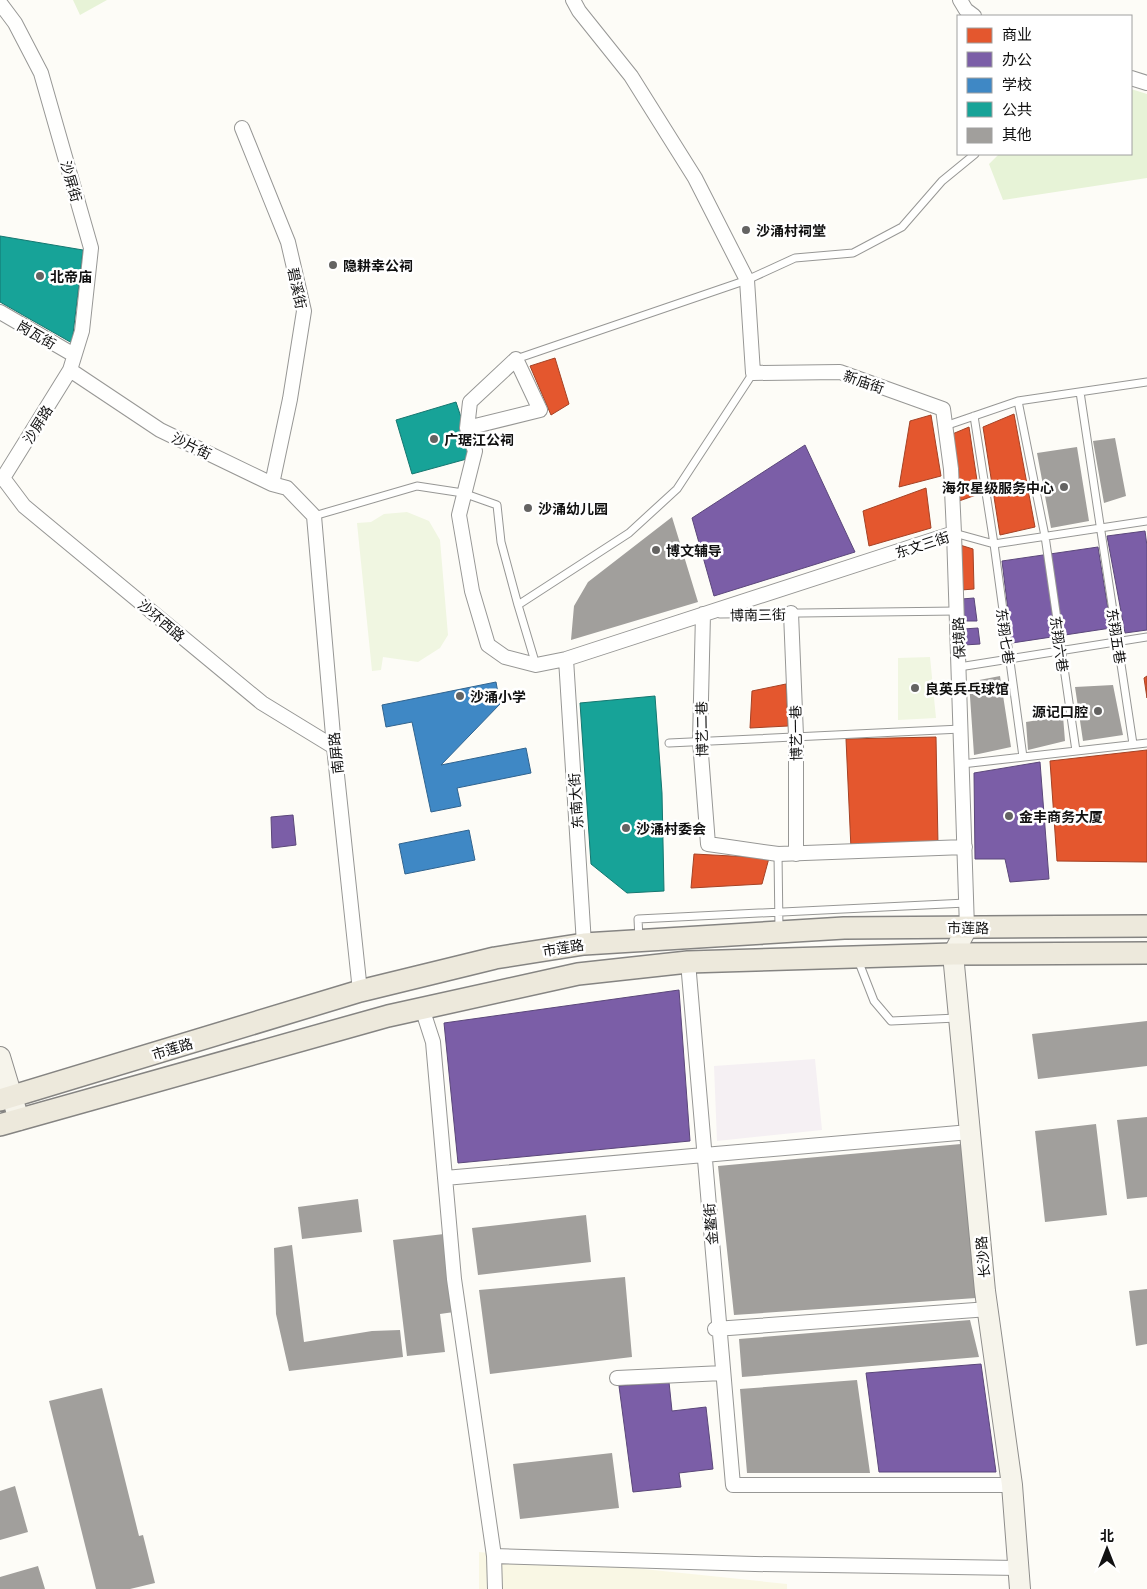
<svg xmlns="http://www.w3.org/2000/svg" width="1147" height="1589" viewBox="0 0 1147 1589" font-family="Georgia,'Noto Sans SC',serif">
  <rect width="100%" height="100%" fill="#fdfcf7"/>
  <!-- industrial -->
  <path fill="#f5f0f3" d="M 815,1059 L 822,1130 L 717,1141 L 714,1066 Z"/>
  <!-- farmland -->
  <path fill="#f9f7e4" d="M 479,1552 L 787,1584 L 787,1589 L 479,1589 Z"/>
  <!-- green -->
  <path fill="#e7f3d7" d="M 73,0 L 107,0 L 80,15 Z
    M 1131,89 L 1147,94 L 1147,178 L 1003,200 L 989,164 L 999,154 L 1131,154 Z"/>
  <!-- pitch -->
  <path fill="#f0f6e1" d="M 407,512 L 429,521 L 440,540 L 448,635 L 440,648 L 418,662 L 383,657 L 381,670 L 372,671 L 357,523 L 371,522 L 384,514 Z
    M 930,657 L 936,718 L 898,720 L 898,658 Z"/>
  <!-- shops -->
  <path fill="#e4572e" stroke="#a54225" d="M 555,358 L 569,404 L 551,415 L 530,366 Z
    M 1014,414 L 1035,527 L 1000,535 L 983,427 Z
    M 931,415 L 941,476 L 899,487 L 910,421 Z
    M 969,427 L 979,494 L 959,501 L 950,435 Z
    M 926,488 L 931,528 L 869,546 L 863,511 Z
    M 960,545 L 973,549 L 974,589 L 961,590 Z
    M 1147,676 L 1147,698 L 1144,678 Z
    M 786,684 L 788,726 L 750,728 L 752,691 Z
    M 936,737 L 938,845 L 851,849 L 846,739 Z
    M 1147,750 L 1147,862 L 1057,861 L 1050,761 Z
    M 694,854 L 769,858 L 762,884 L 691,888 Z"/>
  <!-- offices -->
  <path fill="#7b5ea7" stroke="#5b477a" d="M 805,445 L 855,552 L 714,596 L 692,518 Z
    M 1145,531 L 1147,546 L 1147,630 L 1125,633 L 1107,536 Z
    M 1098,547 L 1111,628 L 1012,643 L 1002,561 Z
    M 974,598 L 977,621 L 962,621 L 962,599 Z
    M 978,628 L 980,644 L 964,645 L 963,629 Z
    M 1040,762 L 1049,879 L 1010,882 L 1005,859 L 975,859 L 974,773 Z
    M 293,815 L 296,845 L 272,848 L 271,817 Z
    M 679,990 L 690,1141 L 458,1163 L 444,1023 Z
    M 981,1364 L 996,1472 L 879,1472 L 866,1373 Z
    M 669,1382 L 672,1411 L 706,1407 L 713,1469 L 679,1473 L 681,1487 L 633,1492 L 619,1386 Z"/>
  <!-- schools -->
  <path fill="#3f88c5" stroke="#31648f" d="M 496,682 L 500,704 L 441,765 L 526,748 L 531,773 L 457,788 L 461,806 L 431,812 L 412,722 L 386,727 L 382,705 Z
    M 469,830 L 475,860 L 405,874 L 399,844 Z"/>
  <!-- public -->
  <path fill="#17a398" stroke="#157770" d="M 0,236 L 83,250 L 72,343 L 0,302 Z
    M 456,402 L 474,457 L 412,474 L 396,420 Z
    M 655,696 L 662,793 L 664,891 L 627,893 L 591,864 L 580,703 Z"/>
  <!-- building -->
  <path fill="#a19f9c" d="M 1115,438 L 1126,496 L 1104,503 L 1093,441 Z
    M 1077,447 L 1089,521 L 1051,528 L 1037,453 Z
    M 672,517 L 698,602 L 571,640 L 574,606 L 588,582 Z
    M 1000,676 L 1011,747 L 974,755 L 969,682 Z
    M 1113,685 L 1123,735 L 1083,741 L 1075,687 Z
    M 1063,716 L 1065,741 L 1028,750 L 1026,722 Z
    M 1147,1021 L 1147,1066 L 1038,1079 L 1032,1034 Z
    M 1147,1117 L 1147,1197 L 1127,1199 L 1117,1120 Z
    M 1096,1124 L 1107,1215 L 1045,1222 L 1035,1131 Z
    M 961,1144 L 976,1298 L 734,1315 L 718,1166 Z
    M 358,1199 L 362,1232 L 302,1239 L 298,1207 Z
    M 586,1215 L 591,1262 L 478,1275 L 472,1228 Z
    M 444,1234 L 454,1312 L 440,1314 L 445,1352 L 407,1356 L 393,1240 Z
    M 292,1245 L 304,1342 L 372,1331 L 400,1330 L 403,1357 L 289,1371 L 276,1314 L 274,1248 Z
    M 625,1277 L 632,1357 L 490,1374 L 479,1290 Z
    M 1147,1289 L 1147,1344 L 1136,1346 L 1129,1291 Z
    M 970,1320 L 979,1357 L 742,1377 L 739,1339 Z
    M 857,1380 L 870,1473 L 747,1473 L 740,1389 Z
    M 102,1388 L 139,1536 L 143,1535 L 155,1583 L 130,1589 L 96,1589 L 49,1401 Z
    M 612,1453 L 619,1508 L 520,1519 L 513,1464 Z
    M 15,1486 L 28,1532 L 0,1540 L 0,1491 Z
    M 38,1566 L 45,1589 L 0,1589 L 0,1577 Z"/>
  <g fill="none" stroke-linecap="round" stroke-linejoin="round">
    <!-- lane casing -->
    <g stroke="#979795" stroke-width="9">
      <path id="lane" d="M 516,359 L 747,280 L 795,258 L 853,253 L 902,227 L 942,181 L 975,154
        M 1080,392 L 1133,744
        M 1018,401 L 1045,536 L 1076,751
        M 974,416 L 994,544 L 1023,757
        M 945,426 L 1018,401 L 1147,382
        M 314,516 L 417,486 L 463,493 L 497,505 L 501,542 L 518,605 L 536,665
        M 954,533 L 994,544 L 1147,521
        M 518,605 L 629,533 L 677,489 L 753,373
        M 720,614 L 957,611
        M 959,667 L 1147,637
        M 669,743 L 961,729
        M 962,764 L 1147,743
        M 778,854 L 779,929
        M 639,939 L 638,919 L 966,903
        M 858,960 L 874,1001 L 891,1021 L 957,1018"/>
    </g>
    <!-- street casing -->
    <g stroke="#979795" stroke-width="16">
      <path id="street" d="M 573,0 L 579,11 L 631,76 L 695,178 L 747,280 L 753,373 L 840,372 L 943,409 L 951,469 L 954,533 L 967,928
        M 960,0 L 966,10 L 974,16
        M 0,3 L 15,23 L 41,73 L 91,248 L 82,331 L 70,370 L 3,478 L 24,506 L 262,703 L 334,747
        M 1131,78 L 1147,83
        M 242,128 L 288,242 L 304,311 L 290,399 L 272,484
        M 0,312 L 74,355
        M 70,370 L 160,430 L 272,484 L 287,488 L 314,516 L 334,747 L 360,991
        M 467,428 L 540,410 L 516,359 L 470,402 L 467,428 L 475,451 L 459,515 L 472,591 L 488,645 L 505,657 L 536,665 L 566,659 L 954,533
        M 791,613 L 796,736 L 796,854
        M 703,614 L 700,741 L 708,844 L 778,854 L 965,847
        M 566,659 L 584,944
        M 688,962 L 733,1485 L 1012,1485
        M 422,1008 L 433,1042 L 454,1279 L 494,1556 L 495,1589
        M 445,1178 L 704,1155 L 970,1132
        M 715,1329 L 989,1309
        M 617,1378 L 723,1373
        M 494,1556 L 755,1564 L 1018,1568"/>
    </g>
    <!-- secondary casing -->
    <g stroke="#8e8d8b" stroke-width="22">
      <path id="secondary" d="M 967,928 L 953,954 L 985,1291 L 1012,1485 L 1020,1589
        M 0,1057 L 19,1120"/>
    </g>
    <!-- primary casing -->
    <g stroke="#858482" stroke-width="24">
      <path id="primary" d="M 0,1100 L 360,991 L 495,958 L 584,944 L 844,928 L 1147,926
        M 0,1125 L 388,1016 L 578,974 L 688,962 L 953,954 L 1147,953"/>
    </g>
    <!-- lane -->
    <use href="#lane" stroke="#fffffe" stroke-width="7"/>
    <!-- street -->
    <use href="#street" stroke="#fffffe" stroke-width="14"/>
    <!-- secondary -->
    <use href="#secondary" stroke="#f6f4eb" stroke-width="20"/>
    <!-- primary -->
    <use href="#primary" stroke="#ede9dc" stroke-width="21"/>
  </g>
  <!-- markers -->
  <g fill="#646362" stroke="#fff" stroke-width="2">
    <circle cx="746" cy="230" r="5"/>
    <circle cx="333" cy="265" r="5"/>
    <circle cx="40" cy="276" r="5"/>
    <circle cx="434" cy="439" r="5"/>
    <circle cx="1064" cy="487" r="5"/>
    <circle cx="528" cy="508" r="5"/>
    <circle cx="656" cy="550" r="5"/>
    <circle cx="915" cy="688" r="5"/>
    <circle cx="460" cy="696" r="5"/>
    <circle cx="1098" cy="711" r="5"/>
    <circle cx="1009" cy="816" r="5"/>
    <circle cx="626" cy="828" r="5"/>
  </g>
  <g text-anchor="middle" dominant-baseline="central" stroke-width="5" stroke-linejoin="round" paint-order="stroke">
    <!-- street labels -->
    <g font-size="14" fill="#111" stroke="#fff">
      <text transform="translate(72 181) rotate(74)">沙屏街</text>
      <text transform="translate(298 288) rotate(78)">碧溪街</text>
      <text transform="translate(37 334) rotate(30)">岗瓦街</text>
      <text transform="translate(864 381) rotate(19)">新庙街</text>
      <text transform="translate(37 424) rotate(-58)">沙屏路</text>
      <text transform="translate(192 445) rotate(26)">沙片街</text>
      <text transform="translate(922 544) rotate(-18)">东文三街</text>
      <text transform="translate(758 614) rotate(-1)">博南三街</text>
      <text transform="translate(162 620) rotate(40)">沙环西路</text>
      <text transform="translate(1006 636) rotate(82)">东翔七巷</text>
      <text transform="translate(1117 636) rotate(81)">东翔五巷</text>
      <text transform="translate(958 638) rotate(-92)">保境路</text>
      <text transform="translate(1060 644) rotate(82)">东翔六巷</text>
      <text transform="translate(701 729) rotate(-91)">博艺二巷</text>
      <text transform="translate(795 733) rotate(-91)">博艺一巷</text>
      <text transform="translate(335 753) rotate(-96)">南屏路</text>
      <text transform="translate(575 801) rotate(-94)">东南大街</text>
      <text transform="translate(968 927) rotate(1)">市莲路</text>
      <text transform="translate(563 947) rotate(-9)">市莲路</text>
      <text transform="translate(172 1048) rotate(-17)">市莲路</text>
      <text transform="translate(710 1224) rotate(-95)">金鳌街</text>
      <text transform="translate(982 1257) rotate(-95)">长沙路</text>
    </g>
    <!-- poi labels -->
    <g font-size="14" font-weight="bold" fill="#111" stroke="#fff" text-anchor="start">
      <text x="756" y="230">沙涌村祠堂</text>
      <text x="343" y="265">隐耕幸公祠</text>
      <text x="50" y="276">北帝庙</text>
      <text x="444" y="439">广琚江公祠</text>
      <text x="1054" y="487" text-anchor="end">海尔星级服务中心</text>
      <text x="538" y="508">沙涌幼儿园</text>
      <text x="666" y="550">博文辅导</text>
      <text x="925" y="688">良英兵乓球馆</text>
      <text x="470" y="696">沙涌小学</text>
      <text x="1088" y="711" text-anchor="end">源记口腔</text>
      <text x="1019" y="816">金丰商务大厦</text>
      <text x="636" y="828">沙涌村委会</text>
    </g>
  </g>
  <!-- legend -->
  <rect x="957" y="15" width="175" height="140" fill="#ffffff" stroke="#a0a0a0"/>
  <rect x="967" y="28" width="25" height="15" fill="#e4572e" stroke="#a0a0a0"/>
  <text x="1002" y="40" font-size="15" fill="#111111">商业</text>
  <rect x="967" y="52" width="25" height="15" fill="#7b5ea7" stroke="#a0a0a0"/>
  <text x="1002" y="65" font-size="15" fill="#111111">办公</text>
  <rect x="967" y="78" width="25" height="15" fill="#3f88c5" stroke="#a0a0a0"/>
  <text x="1002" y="90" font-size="15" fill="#111111">学校</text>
  <rect x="967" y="102" width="25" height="15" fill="#17a398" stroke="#a0a0a0"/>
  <text x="1002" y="115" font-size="15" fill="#111111">公共</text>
  <rect x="967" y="128" width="25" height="15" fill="#a19f9c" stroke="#a0a0a0"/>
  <text x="1002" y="140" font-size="15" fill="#111111">其他</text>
  <!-- north arrow -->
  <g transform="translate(1107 1549)" stroke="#ffffff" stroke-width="4" paint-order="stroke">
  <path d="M0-4L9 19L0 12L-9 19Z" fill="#111111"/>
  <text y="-8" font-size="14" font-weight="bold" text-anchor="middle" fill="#111111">北</text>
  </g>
</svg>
